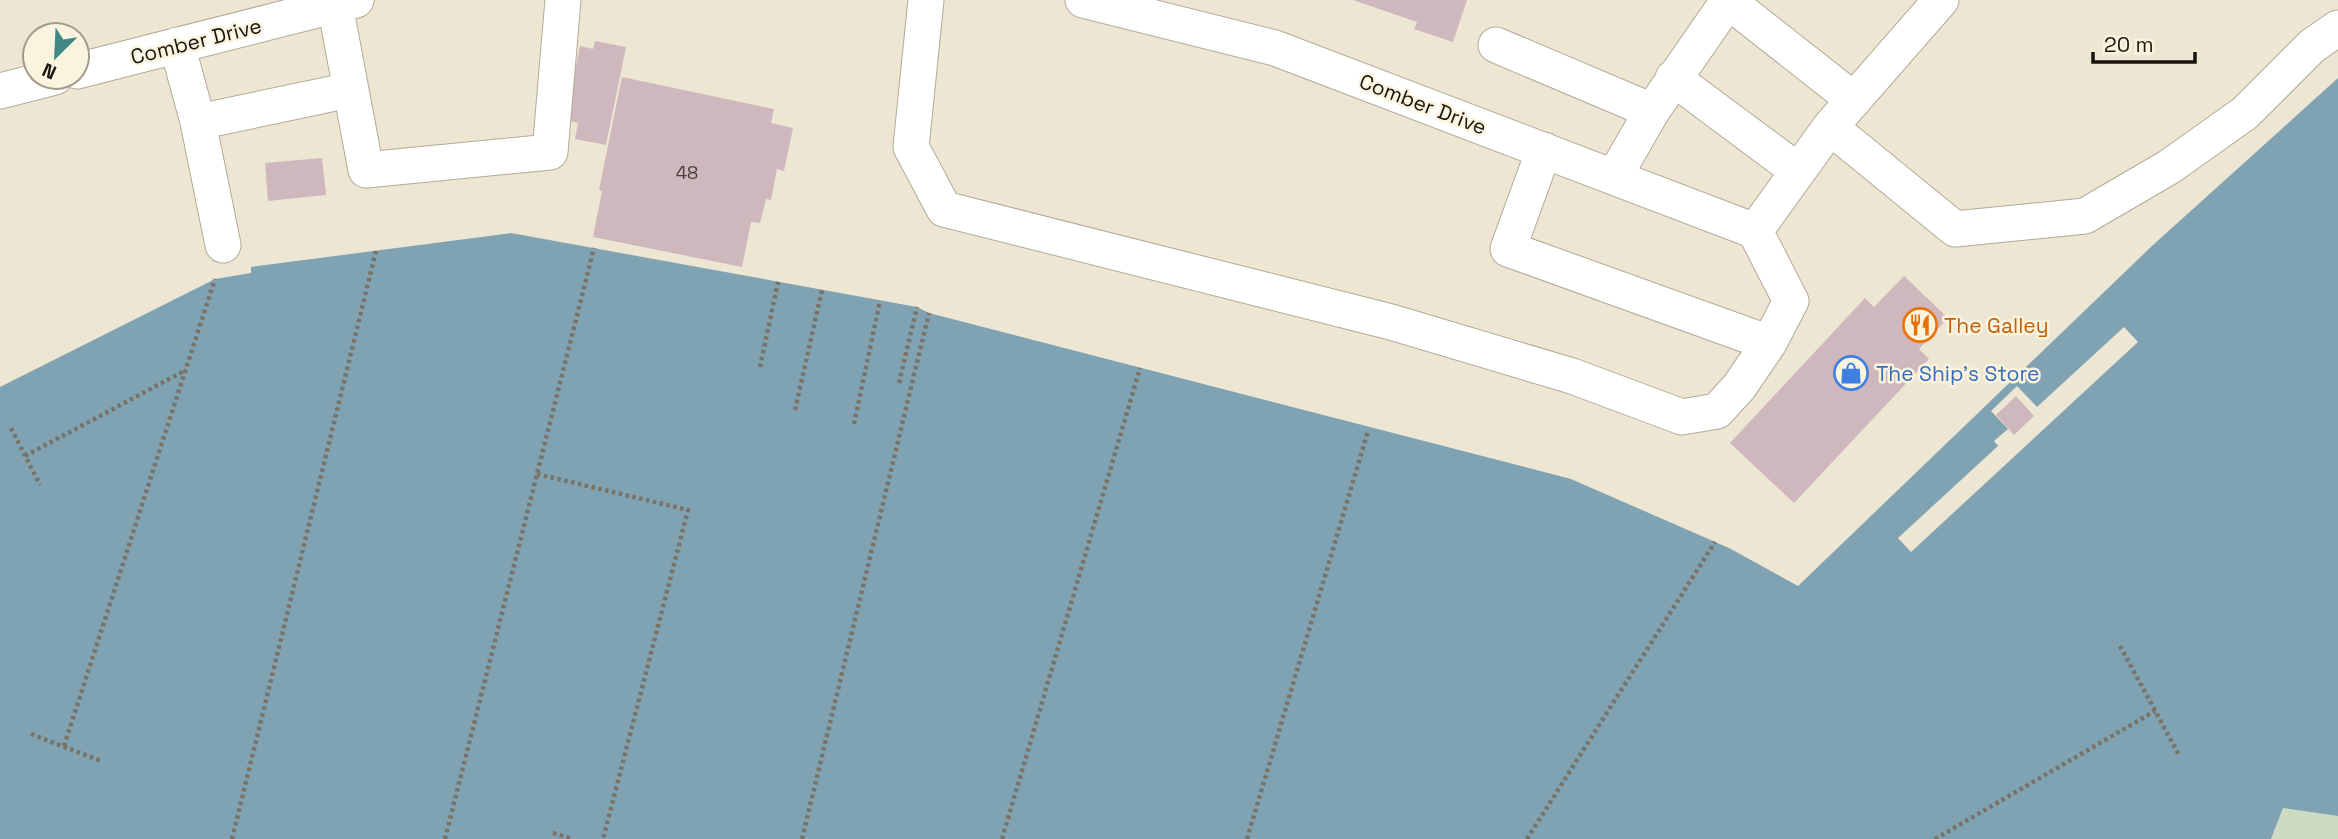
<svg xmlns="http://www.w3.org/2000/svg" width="2338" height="839" viewBox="0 0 2338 839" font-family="'Space Grotesk',sans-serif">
  <rect width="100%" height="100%" fill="#ede6d2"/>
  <!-- green -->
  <path fill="#cddcc0" d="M 2283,808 L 2338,816 L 2338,839 L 2271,839 Z"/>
  <!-- water -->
  <path fill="#80a3b4" d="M 2338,78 L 2338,816 L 2283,808 L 2271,839 L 0,839 L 0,387 L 215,279 L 251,273 L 251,267 L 511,233 L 917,307 L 929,313 L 1571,479 L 1729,548 L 1798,586 L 2153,245 Z"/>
  <!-- pier -->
  <path fill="#ede6d2" d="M 2124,327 L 2138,342 L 1911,552 L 1898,538 L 1998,446 L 1994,441 L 2008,429 L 1991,411 L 2017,386 L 2037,407 Z"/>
  <!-- building -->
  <path fill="#cfb7be" d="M 1353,0 L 1467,0 L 1453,42 L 1414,29 L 1417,22 Z
    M 595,41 L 626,47 L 606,145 L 575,139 L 578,123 L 565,120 L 580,46 L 593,49 Z
    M 622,77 L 774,109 L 771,123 L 793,128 L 784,171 L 777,169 L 771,200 L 766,199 L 760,223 L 751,222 L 742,267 L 593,237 L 602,191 L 599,190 Z
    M 322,158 L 326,195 L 268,201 L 265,163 Z
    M 1904,276 L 1948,318 L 1919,349 L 1929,359 L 1794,503 L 1730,443 L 1865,298 L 1874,307 Z
    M 2016,396 L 2034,416 L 2014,435 L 1996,415 Z"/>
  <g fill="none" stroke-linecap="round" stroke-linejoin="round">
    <!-- minor casing -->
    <g stroke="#b1ab97" stroke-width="37">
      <path id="minor" d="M 926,0 L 911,147 L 944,209 L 1391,322 L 1572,376 L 1682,417 L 1717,411 L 1739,387 L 1769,343 L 1791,301 L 1755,231
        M 1083,0 L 1275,48 L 1755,231
        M 335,5 L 366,170 L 550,152 L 563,0
        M 177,45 L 198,122 L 350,90
        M 1496,45 L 1652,111 L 1614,177
        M 77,71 L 356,0
        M 1673,78 L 1798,171
        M 0,91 L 55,77
        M 1652,111 L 1728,1 L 1854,100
        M 198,122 L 223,245
        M 1830,127 L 1955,229 L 2085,216 L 2169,167 L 2245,113 L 2312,46 L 2338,28
        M 1544,150 L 1508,249 L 1769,343
        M 1755,231 L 1830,127 L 1941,0"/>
    </g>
    <!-- path -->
    <path stroke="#787366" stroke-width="4.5" stroke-dasharray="3.5 3.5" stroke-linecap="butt" d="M 760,367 L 778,282
      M 899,383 L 917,307
      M 795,410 L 822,290
      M 854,424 L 880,301
      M 11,428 L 40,485
      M 25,456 L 186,370
      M 537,474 L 688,510 L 603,839
      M 2120,646 L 2180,757
      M 31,734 L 101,761
      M 64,746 L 215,279
      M 553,833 L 572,839
      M 232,839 L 376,251
      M 445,839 L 594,248
      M 802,839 L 929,313
      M 1002,839 L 1140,368
      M 1247,839 L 1368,431
      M 1527,839 L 1715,542
      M 1935,839 L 2155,711"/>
    <!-- minor -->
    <use href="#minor" stroke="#fff" stroke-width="35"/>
  </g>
  <!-- icons -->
  <defs>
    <g id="restaurant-ring" transform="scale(1.75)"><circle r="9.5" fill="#faf4df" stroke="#e8710a" stroke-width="1.5"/><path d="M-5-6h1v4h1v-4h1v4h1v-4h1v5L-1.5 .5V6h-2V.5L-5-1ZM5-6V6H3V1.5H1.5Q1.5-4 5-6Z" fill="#e8710a"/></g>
    <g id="shop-ring" transform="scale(1.75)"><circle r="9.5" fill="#faf4df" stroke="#3f7fe0" stroke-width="1.5"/><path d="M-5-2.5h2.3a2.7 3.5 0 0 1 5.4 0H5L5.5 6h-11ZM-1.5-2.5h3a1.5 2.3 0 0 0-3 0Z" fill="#3f7fe0"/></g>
  </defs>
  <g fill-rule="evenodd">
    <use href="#restaurant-ring" x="1920" y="325"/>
    <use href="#shop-ring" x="1851" y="373"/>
  </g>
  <g text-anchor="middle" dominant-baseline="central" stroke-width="5" stroke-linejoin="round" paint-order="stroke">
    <!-- number labels -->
    <g font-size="18" fill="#463e3a">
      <text x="687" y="172">48</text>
    </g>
    <!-- street labels -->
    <g font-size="21" fill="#18150e" stroke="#faf4df">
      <text transform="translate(196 41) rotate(-14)">Comber Drive</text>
      <text transform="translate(1423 104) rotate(21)">Comber Drive</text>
    </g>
    <!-- food labels -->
    <g font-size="21" fill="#c56008" stroke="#faf4df" text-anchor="start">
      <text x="1944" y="325">The Galley</text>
    </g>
    <!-- shop labels -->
    <g font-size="21" fill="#366cbe" stroke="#faf4df" text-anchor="start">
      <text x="1876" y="373">The Ship's Store</text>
    </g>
  </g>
  <!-- north arrow -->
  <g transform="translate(56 56) rotate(204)"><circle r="33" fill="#faf4df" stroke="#a09b8b" stroke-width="2"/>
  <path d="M0-5L12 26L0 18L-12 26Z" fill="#408885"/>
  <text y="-10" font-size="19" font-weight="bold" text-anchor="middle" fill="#18150e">N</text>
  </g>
  <!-- scale -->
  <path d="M2093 52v10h102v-10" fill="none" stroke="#18150e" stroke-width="3.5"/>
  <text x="2104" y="52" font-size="21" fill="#18150e" stroke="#faf4df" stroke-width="5" paint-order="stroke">20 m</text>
</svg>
